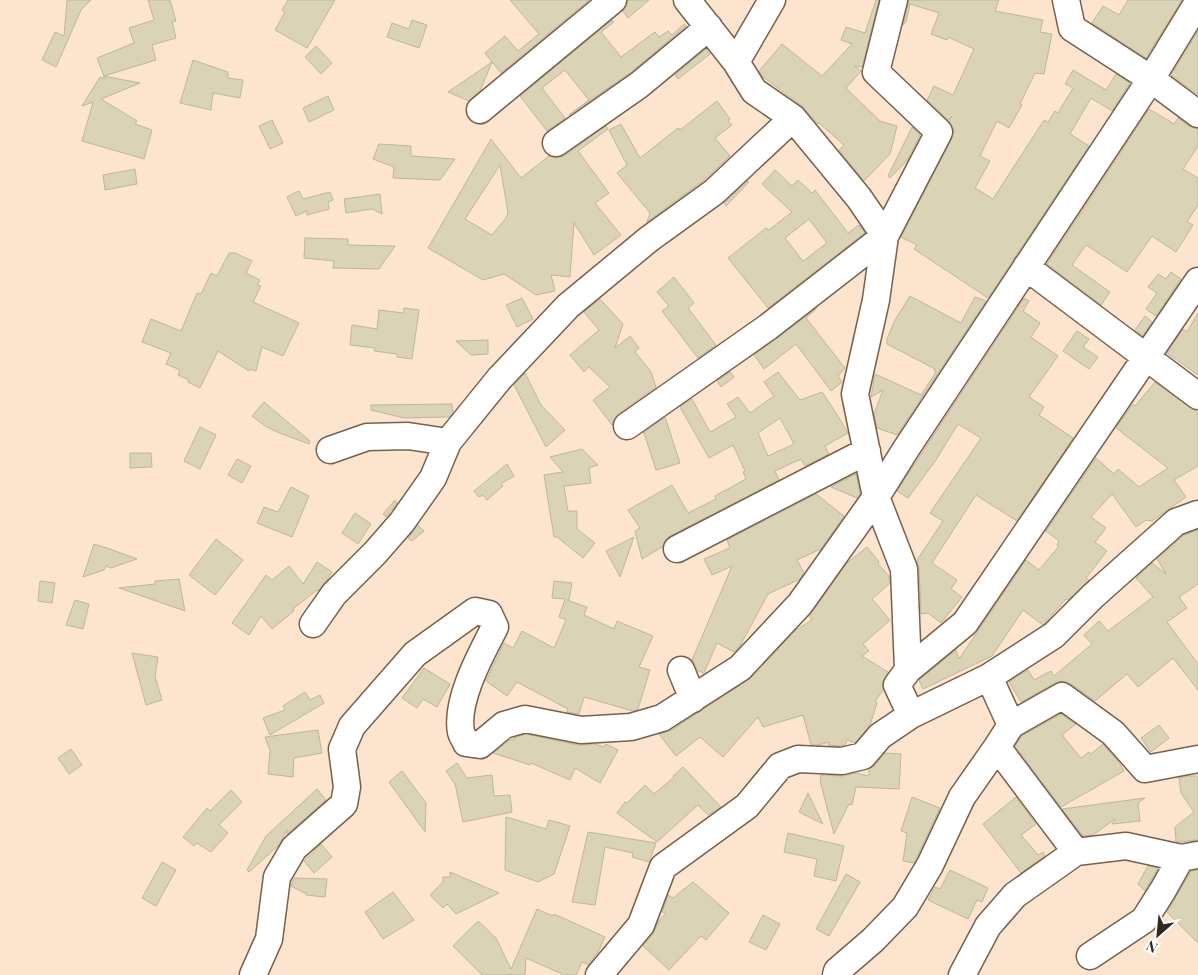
<svg xmlns="http://www.w3.org/2000/svg" width="1198" height="975" viewBox="0 0 1198 975" font-family="'Playfair Display',serif">
  <rect width="100%" height="100%" fill="#fde4ce"/>
  <!-- building -->
  <path fill="#dbd3b6" stroke="#bfb79b" fill-rule="evenodd" d="M 67,0 L 91,0 L 81,10 L 56,67 L 42,60 L 55,32 L 64,36 Z
    M 148,0 L 170,0 L 176,21 L 172,22 L 176,38 L 152,45 L 156,60 L 104,76 L 97,58 L 134,43 L 129,28 L 154,20 Z
    M 288,0 L 335,0 L 307,48 L 275,30 L 285,12 L 282,10 Z
    M 510,0 L 589,0 L 501,73 L 492,62 L 480,91 L 469,101 L 448,92 L 492,62 L 485,53 L 505,36 L 518,51 L 539,34 Z
    M 628,0 L 649,0 L 628,18 L 623,11 L 627,6 Z
    M 876,0 L 879,0 L 862,67 L 854,66 L 861,71 L 846,88 L 880,121 L 897,126 L 890,154 L 864,181 L 839,150 L 844,145 L 819,123 L 818,124 L 802,106 L 763,77 L 759,71 L 782,44 L 822,76 L 852,44 L 841,40 L 846,27 L 865,33 Z
    M 909,0 L 999,0 L 995,11 L 1043,20 L 1040,32 L 1052,34 L 1044,74 L 1035,73 L 1020,104 L 1022,105 L 1009,128 L 997,121 L 980,156 L 990,161 L 975,188 L 993,199 L 1044,120 L 1048,122 L 1055,111 L 1058,113 L 1073,88 L 1065,84 L 1073,70 L 1106,90 L 1116,74 L 1130,83 L 1112,111 L 1091,98 L 1070,134 L 1089,146 L 988,298 L 914,249 L 917,245 L 901,237 L 952,138 L 954,129 L 949,121 L 952,116 L 948,120 L 927,100 L 934,86 L 953,95 L 974,49 L 948,37 L 947,40 L 931,34 L 939,13 L 910,4 L 906,22 L 903,25 Z
    M 1128,0 L 1182,0 L 1146,58 L 1092,23 L 1103,6 L 1119,15 Z
    M 412,20 L 427,25 L 419,48 L 387,37 L 392,23 L 409,29 Z
    M 612,20 L 614,22 L 601,32 L 621,57 L 655,32 L 659,37 L 668,31 L 672,35 L 684,24 L 686,26 L 630,73 L 569,115 L 589,100 L 565,70 L 542,88 L 565,118 L 547,131 L 520,96 Z
    M 1198,31 L 1198,95 L 1171,75 Z
    M 316,46 L 332,63 L 321,74 L 305,57 Z
    M 706,49 L 710,54 L 678,79 L 675,75 Z
    M 193,60 L 228,72 L 228,78 L 243,80 L 240,98 L 213,93 L 211,110 L 180,103 Z
    M 103,76 L 140,83 L 101,99 L 137,121 L 135,124 L 152,130 L 144,159 L 82,141 L 93,102 L 82,106 L 100,77 L 105,79 Z
    M 328,96 L 334,110 L 309,122 L 303,108 Z
    M 717,101 L 730,119 L 728,121 L 732,125 L 715,138 L 730,156 L 704,180 L 647,222 L 650,213 L 617,173 L 627,165 L 609,130 L 621,124 L 640,158 L 678,128 L 680,130 Z
    M 1149,109 L 1174,124 L 1178,118 L 1189,126 L 1198,129 L 1198,146 L 1183,169 L 1198,178 L 1198,205 L 1187,222 L 1193,225 L 1176,252 L 1152,236 L 1127,272 L 1086,245 L 1072,265 L 1110,292 L 1101,305 L 1047,264 Z
    M 272,120 L 283,143 L 270,149 L 259,126 Z
    M 606,126 L 608,129 L 578,151 L 609,193 L 595,203 L 621,235 L 594,255 L 574,223 L 570,277 L 551,275 L 555,291 L 536,295 L 504,274 L 483,280 L 428,248 L 491,139 L 521,178 L 549,156 L 557,158 L 564,156 ZM 500,165 L 508,213 L 506,218 L 492,235 L 465,219 Z
    M 912,127 L 920,135 L 907,161 L 890,178 L 888,176 Z
    M 379,144 L 411,146 L 411,156 L 455,159 L 440,180 L 393,178 L 394,167 L 373,159 Z
    M 135,169 L 137,184 L 105,190 L 103,175 Z
    M 775,170 L 792,186 L 798,180 L 812,193 L 815,190 L 848,233 L 859,225 L 865,233 L 768,308 L 728,258 L 766,228 L 769,230 L 792,212 L 762,184 ZM 809,219 L 827,243 L 803,261 L 785,238 Z
    M 748,181 L 749,182 L 726,206 L 724,203 Z
    M 299,191 L 303,199 L 330,192 L 333,200 L 328,202 L 329,209 L 307,215 L 307,211 L 296,216 L 287,197 Z
    M 380,194 L 382,214 L 372,209 L 346,213 L 344,199 Z
    M 305,238 L 348,239 L 348,245 L 395,246 L 379,269 L 333,268 L 334,261 L 304,258 Z
    M 229,253 L 235,253 L 252,261 L 246,273 L 260,280 L 257,285 L 261,286 L 253,302 L 299,323 L 283,356 L 262,347 L 256,371 L 250,369 L 249,371 L 218,351 L 200,388 L 188,382 L 189,380 L 178,375 L 180,370 L 166,364 L 171,353 L 142,342 L 151,319 L 181,331 L 197,293 L 201,294 L 211,273 L 217,276 Z
    M 1171,272 L 1181,279 L 1156,316 L 1146,309 L 1157,293 L 1148,287 L 1158,274 L 1166,279 Z
    M 674,277 L 694,303 L 688,308 L 716,345 L 698,358 L 662,311 L 669,306 L 657,292 Z
    M 910,296 L 961,323 L 975,297 L 986,301 L 897,435 L 877,428 L 874,414 L 883,390 L 871,397 L 875,374 L 921,395 L 936,372 L 934,371 L 935,369 L 887,344 L 887,339 L 895,320 Z
    M 522,298 L 533,319 L 517,327 L 506,305 Z
    M 1024,298 L 1029,301 L 1023,311 L 1040,323 L 1031,337 L 1058,356 L 1029,397 L 1044,407 L 1039,415 L 1073,438 L 1017,521 L 976,495 L 932,563 L 957,580 L 951,589 L 962,597 L 941,623 L 928,613 L 921,614 L 919,568 L 917,560 L 943,521 L 930,513 L 981,438 L 958,424 L 936,460 L 908,498 L 897,491 Z
    M 600,299 L 623,324 L 615,348 L 630,336 L 639,348 L 635,352 L 651,372 L 656,387 L 618,414 L 614,419 L 612,425 L 593,400 L 610,387 L 589,367 L 584,372 L 570,355 L 599,330 L 584,312 Z
    M 404,308 L 419,310 L 412,359 L 397,357 L 397,354 L 374,351 L 375,348 L 350,345 L 352,325 L 377,329 L 379,310 L 404,313 Z
    M 817,308 L 806,318 L 845,368 L 838,376 L 842,382 L 831,391 L 796,344 L 764,369 L 754,355 Z
    M 1198,313 L 1198,375 L 1167,353 L 1183,329 L 1187,332 Z
    M 1145,316 L 1152,322 L 1143,336 L 1135,330 Z
    M 1077,331 L 1089,339 L 1083,347 L 1098,357 L 1089,369 L 1063,351 Z
    M 488,340 L 488,354 L 471,355 L 456,341 Z
    M 730,372 L 734,377 L 721,387 L 717,381 Z
    M 778,372 L 800,400 L 822,392 L 836,413 L 848,433 L 825,446 L 829,454 L 805,466 L 801,459 L 775,471 L 779,480 L 670,536 L 665,541 L 662,547 L 642,559 L 635,531 L 640,528 L 628,510 L 672,485 L 688,513 L 716,499 L 715,496 L 746,479 L 743,472 L 745,471 L 733,445 L 709,458 L 680,407 L 692,399 L 710,432 L 736,417 L 727,404 L 738,397 L 750,413 L 774,396 L 764,382 ZM 780,418 L 794,444 L 768,456 L 758,433 Z
    M 525,373 L 541,405 L 565,430 L 546,447 L 514,385 Z
    M 1155,382 L 1198,413 L 1198,466 L 1174,480 L 1186,497 L 1152,521 L 1146,520 L 1136,527 L 1112,494 L 1091,517 L 1106,528 L 1095,542 L 1107,551 L 1086,578 L 1089,580 L 1068,600 L 1066,599 L 1045,623 L 1043,625 L 1023,610 L 992,656 L 923,689 L 919,680 L 956,650 L 959,659 L 1026,560 L 1039,570 L 1059,546 L 1057,545 L 1059,541 L 1046,531 L 1096,458 L 1114,474 L 1118,469 L 1139,487 L 1168,468 L 1116,428 L 1133,404 L 1135,406 Z
    M 264,402 L 310,441 L 309,444 L 277,432 L 265,426 L 252,416 Z
    M 452,404 L 453,413 L 449,417 L 404,418 L 371,410 L 371,405 Z
    M 665,417 L 680,463 L 656,470 L 644,433 L 643,433 Z
    M 200,427 L 216,435 L 200,469 L 184,461 Z
    M 582,449 L 598,465 L 589,468 L 591,483 L 564,486 L 568,511 L 577,511 L 577,529 L 595,543 L 583,558 L 557,537 L 554,537 L 544,475 L 563,472 L 550,457 Z
    M 130,453 L 151,453 L 152,467 L 130,468 Z
    M 237,459 L 251,466 L 242,483 L 228,475 Z
    M 507,464 L 514,476 L 501,484 L 503,486 L 487,500 L 483,495 L 479,497 L 474,491 Z
    M 856,474 L 860,494 L 857,498 L 831,487 Z
    M 291,487 L 309,496 L 292,537 L 257,523 L 264,507 L 278,512 Z
    M 816,494 L 844,516 L 821,549 L 797,560 L 804,573 L 800,579 L 768,594 L 740,646 L 734,652 L 717,643 L 704,673 L 698,671 L 692,660 L 732,566 L 712,575 L 704,559 L 730,548 L 727,540 Z
    M 395,500 L 397,503 L 386,517 L 383,514 Z
    M 355,513 L 371,524 L 358,544 L 342,533 Z
    M 418,525 L 424,531 L 412,541 L 408,538 Z
    M 1198,530 L 1198,584 L 1179,597 L 1187,608 L 1167,622 L 1198,664 L 1198,690 L 1173,658 L 1138,687 L 1127,674 L 1095,701 L 1071,684 L 1062,681 L 1055,683 L 1021,702 L 1009,682 L 1028,670 L 1034,680 L 1051,671 L 1054,676 L 1092,644 L 1084,635 L 1099,621 L 1108,631 L 1153,597 L 1136,578 L 1152,563 L 1166,574 L 1157,559 L 1184,535 Z
    M 634,537 L 620,577 L 606,551 Z
    M 216,539 L 243,560 L 215,595 L 189,575 Z
    M 94,544 L 110,549 L 137,559 L 111,568 L 106,566 L 104,570 L 83,577 Z
    M 867,547 L 879,562 L 878,564 L 889,576 L 890,583 L 872,599 L 890,620 L 863,644 L 869,651 L 862,656 L 888,672 L 882,683 L 883,690 L 875,702 L 877,703 L 870,725 L 855,743 L 847,740 L 845,745 L 841,746 L 828,745 L 829,742 L 819,745 L 811,745 L 803,715 L 763,727 L 758,717 L 723,757 L 700,737 L 676,756 L 659,734 L 670,731 L 751,678 L 796,630 L 812,620 L 809,616 L 847,563 Z
    M 317,562 L 332,572 L 327,580 L 318,591 L 317,590 L 293,609 L 294,611 L 272,629 L 261,616 L 249,635 L 232,623 L 266,575 L 272,580 L 289,566 L 303,584 Z
    M 179,579 L 185,611 L 119,588 L 155,584 L 155,581 Z
    M 40,581 L 55,583 L 52,603 L 38,601 Z
    M 554,581 L 572,583 L 569,600 L 567,600 L 587,607 L 584,615 L 614,629 L 617,621 L 653,636 L 639,667 L 650,670 L 638,709 L 633,711 L 584,697 L 579,714 L 567,712 L 568,709 L 517,682 L 507,696 L 486,681 L 504,643 L 513,648 L 522,631 L 554,648 L 566,620 L 559,617 L 565,599 L 552,598 Z
    M 75,600 L 89,604 L 83,629 L 66,625 Z
    M 132,653 L 158,657 L 155,676 L 162,700 L 146,705 Z
    M 424,668 L 450,684 L 437,707 L 423,699 L 417,708 L 402,698 Z
    M 305,692 L 310,700 L 320,695 L 324,703 L 270,735 L 263,718 L 285,710 L 283,706 Z
    M 1061,714 L 1076,724 L 1062,735 L 1081,758 L 1089,752 L 1091,754 L 1103,744 L 1120,764 L 1124,771 L 1061,807 L 1015,746 L 1022,736 Z
    M 1159,725 L 1169,738 L 1151,752 L 1141,738 Z
    M 318,730 L 322,753 L 294,758 L 293,777 L 268,774 L 270,750 L 265,737 Z
    M 526,734 L 578,745 L 595,744 L 604,747 L 606,744 L 618,750 L 600,783 L 575,768 L 570,780 L 531,763 L 530,765 L 493,753 L 511,739 L 514,740 L 514,738 Z
    M 71,749 L 82,765 L 69,774 L 58,758 Z
    M 885,753 L 901,754 L 899,789 L 856,787 L 852,805 L 849,804 L 834,834 L 820,781 L 821,775 L 842,776 L 856,773 L 869,776 L 869,769 L 874,766 Z
    M 457,763 L 467,778 L 492,775 L 494,796 L 510,795 L 512,812 L 463,822 L 455,784 L 446,771 Z
    M 683,767 L 721,807 L 708,815 L 698,805 L 657,842 L 617,813 L 625,802 L 627,803 L 645,785 L 654,794 L 674,777 L 673,776 Z
    M 402,771 L 426,803 L 425,832 L 389,782 Z
    M 1187,776 L 1198,776 L 1198,840 L 1178,842 L 1176,842 L 1175,827 L 1194,812 L 1181,793 L 1179,778 Z
    M 317,789 L 326,800 L 287,834 L 287,830 L 278,846 L 249,872 L 247,870 L 266,836 Z
    M 231,790 L 242,802 L 219,825 L 228,833 L 211,852 L 197,843 L 194,846 L 183,837 L 207,808 L 210,811 Z
    M 808,793 L 823,824 L 799,812 Z
    M 912,797 L 940,808 L 914,863 L 903,861 L 907,833 L 901,831 Z
    M 1016,797 L 1036,824 L 1021,835 L 1038,855 L 1043,852 L 1045,856 L 1021,873 L 983,824 Z
    M 1145,798 L 1138,803 L 1140,821 L 1112,824 L 1115,819 L 1093,835 L 1083,836 L 1062,809 Z
    M 506,817 L 546,829 L 549,820 L 570,826 L 554,874 L 538,882 L 505,870 Z
    M 588,832 L 656,843 L 649,862 L 632,857 L 633,853 L 605,847 L 595,905 L 572,902 Z
    M 788,833 L 844,846 L 836,881 L 814,876 L 817,859 L 784,852 Z
    M 321,844 L 332,857 L 314,873 L 304,861 Z
    M 162,862 L 176,870 L 156,906 L 142,898 Z
    M 1148,866 L 1158,868 L 1145,891 L 1138,884 Z
    M 950,870 L 988,888 L 982,902 L 977,900 L 968,919 L 928,900 L 935,887 L 940,889 Z
    M 1198,870 L 1198,943 L 1167,912 L 1191,871 Z
    M 450,872 L 499,893 L 456,914 L 447,904 L 443,908 L 430,895 L 443,882 L 443,877 L 450,877 Z
    M 846,874 L 860,882 L 829,936 L 816,929 Z
    M 294,878 L 327,879 L 325,897 L 306,895 L 306,893 L 302,892 L 291,886 Z
    M 693,882 L 729,913 L 706,940 L 701,936 L 669,970 L 643,946 L 653,934 L 659,921 L 666,913 L 662,912 L 668,895 L 673,898 Z
    M 393,892 L 414,920 L 383,939 L 365,912 Z
    M 537,909 L 553,916 L 554,914 L 605,937 L 598,952 L 588,965 L 582,962 L 576,975 L 564,975 L 526,958 L 525,975 L 482,975 L 453,946 L 478,921 L 496,938 L 511,969 Z
    M 763,915 L 780,924 L 766,950 L 749,942 Z"/>
  <g fill="none" stroke-linecap="round" stroke-linejoin="round">
    <!-- minor casing -->
    <g stroke="#76614d" stroke-width="29">
      <path id="minor" d="M 687,0 L 736,62 L 754,91 L 793,118 L 859,198 L 885,236
        M 894,0 L 876,72 L 939,132 L 885,236 L 876,300 L 855,394 L 876,497 L 904,569 L 908,670 L 897,685 L 911,715
        M 1066,0 L 1072,28 L 1151,79 L 1198,114
        M 736,62 L 772,0
        M 480,110 L 613,0
        M 556,143 L 639,85 L 709,27
        M 1026,267 L 1198,396
        M 627,426 L 768,327 L 885,236
        M 330,450 L 367,437 L 408,436 L 448,442
        M 677,549 L 867,451
        M 313,624 L 334,594 L 375,553 L 402,522 L 433,478 L 448,442 L 499,379 L 568,306 L 649,239 L 714,192 L 793,118
        M 681,670 L 693,699
        M 908,670 L 965,623 L 1198,281
        M 989,677 L 1011,725 L 997,747 L 1076,852
        M 1011,725 L 1062,696 L 1113,733 L 1145,769 L 1198,759
        M 1090,956 L 1144,920 L 1163,890 L 1181,858 L 1197,855
        M 253,975 L 269,939 L 277,877 L 294,848 L 344,804 L 347,787 L 342,749 L 352,726 L 415,654 L 475,611 L 489,614 L 495,627 C 481,654 455,701 461,732 C 462,736 465,740 466,743 L 480,745 L 504,725 L 525,719 L 581,730 L 631,727 L 662,718 L 740,668 L 800,604 L 876,497 L 906,449 L 1151,79 L 1198,2
        M 599,975 L 641,925 L 663,867 L 747,806 L 780,766 L 798,759 L 842,761 L 863,756 L 880,736 L 911,715 L 989,677 L 1054,635 L 1093,596 L 1176,522 L 1198,514
        M 836,975 L 837,971 L 873,940 L 905,907 L 930,865 L 962,797 L 997,747
        M 962,975 L 988,926 L 1015,895 L 1076,852 L 1126,846 L 1181,858"/>
    </g>
    <!-- minor -->
    <use href="#minor" stroke="#fff" stroke-width="26"/>
  </g>
  <!-- north arrow -->
  <g transform="translate(1158 935) rotate(207)" stroke="#ffffff" stroke-width="4" paint-order="stroke">
  <path d="M0-4L9 19L0 12L-9 19Z" fill="#31281f"/>
  <text y="-8" font-size="14" font-weight="bold" text-anchor="middle" fill="#31281f">N</text>
  </g>
</svg>
